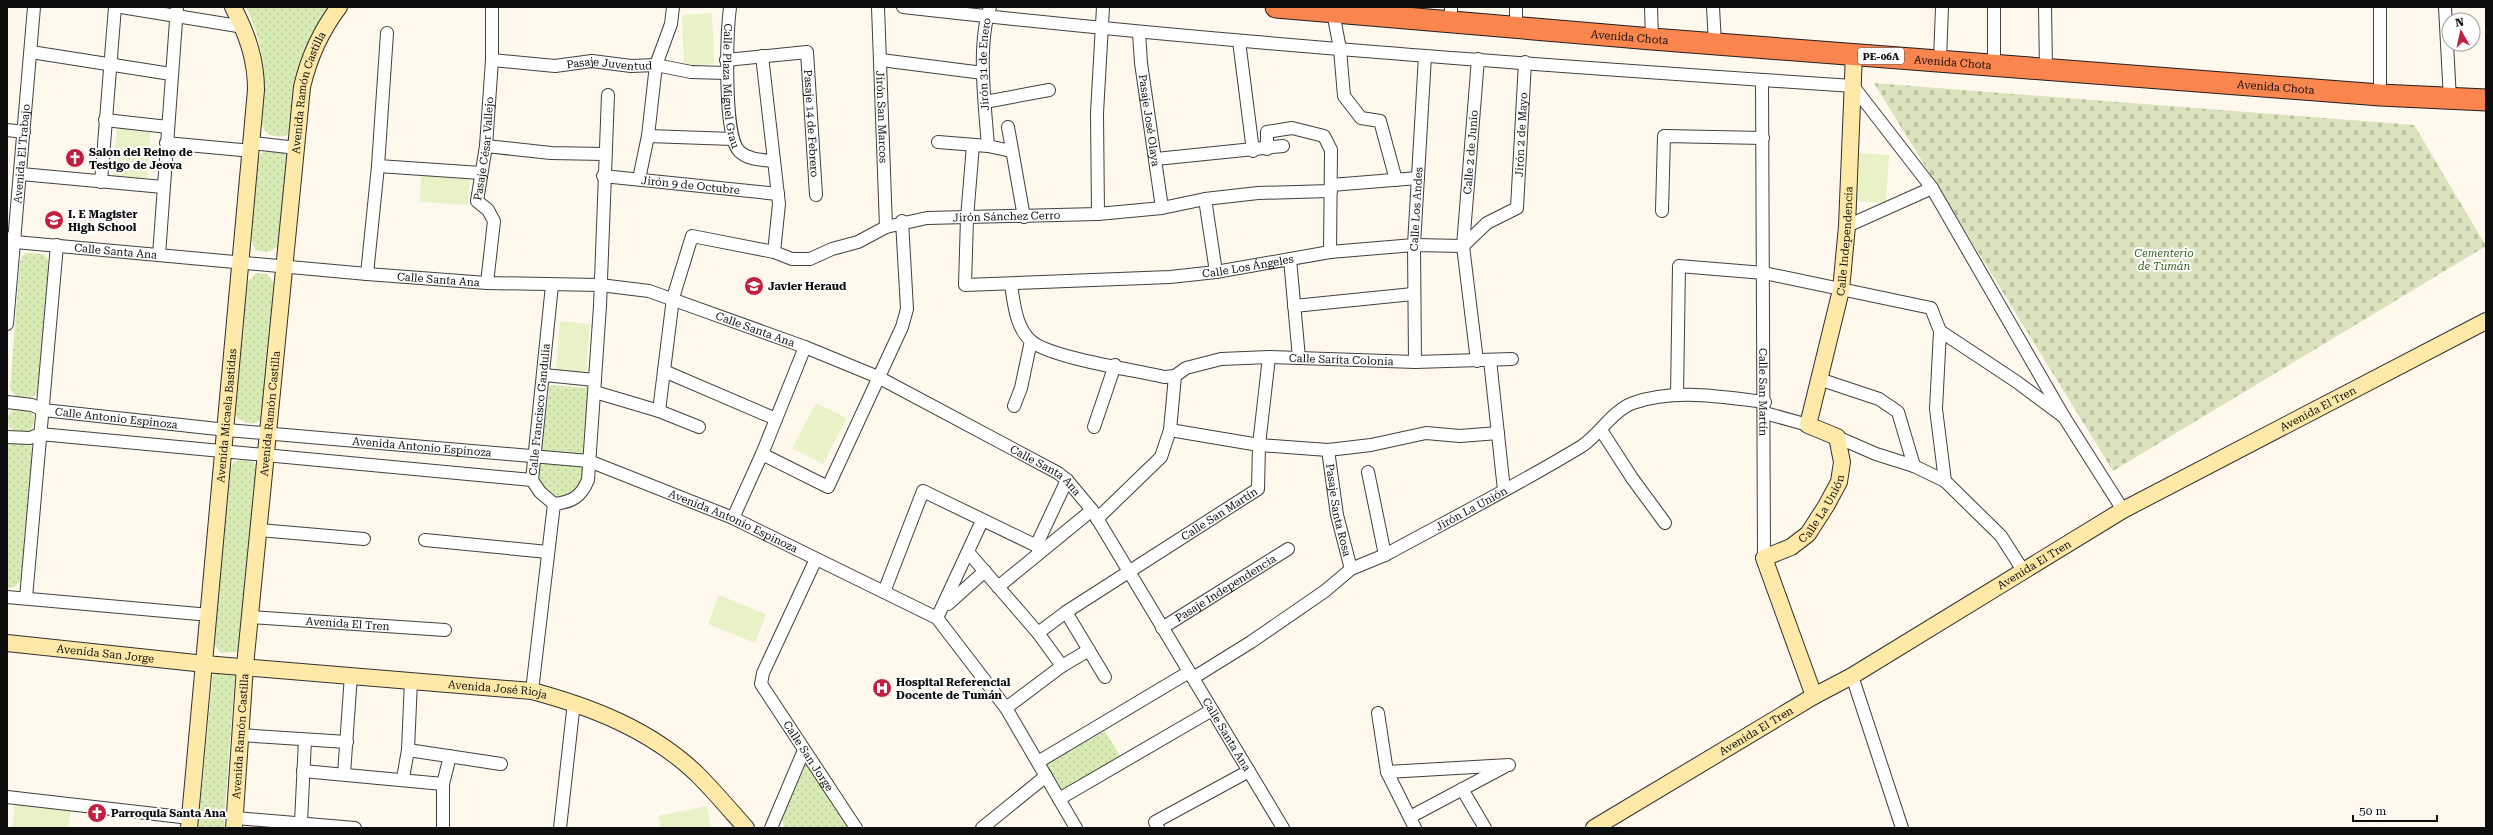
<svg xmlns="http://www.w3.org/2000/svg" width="2493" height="835" viewBox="0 0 2493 835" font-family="'Roboto Serif',serif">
  <defs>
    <pattern id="cemetery-stones" width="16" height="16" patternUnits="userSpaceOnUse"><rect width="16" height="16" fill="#dbe2bd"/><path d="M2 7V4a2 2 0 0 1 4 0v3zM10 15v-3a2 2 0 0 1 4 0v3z" fill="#bbc1a1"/></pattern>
    <pattern id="park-dots" width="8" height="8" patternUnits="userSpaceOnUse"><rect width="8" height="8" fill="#d9ebb5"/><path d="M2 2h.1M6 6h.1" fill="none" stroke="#b9c89a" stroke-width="1.8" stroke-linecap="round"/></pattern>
  </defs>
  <rect width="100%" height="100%" fill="#fff9ed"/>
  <!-- cemetery -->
  <path fill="url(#cemetery-stones)" d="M 1874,83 L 2414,125 L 2486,246 L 2113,471 Z"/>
  <!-- park -->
  <path fill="url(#park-dots)" d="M 246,7 L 331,7 L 292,127 L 286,136 C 276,137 267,137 263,127 C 259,117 264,100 264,90 C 265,60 259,34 246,7 Z
    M 276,149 L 285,153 L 289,165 L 279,245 C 271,253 266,254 255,249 L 250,237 L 258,157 L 263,152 Z
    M 28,253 L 43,254 L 49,260 L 38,391 L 36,395 L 27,399 L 17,398 L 10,389 L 20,261 L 24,254 Z
    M 256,273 L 267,274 L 275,284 L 263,420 L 251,424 L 238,419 L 234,411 L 247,283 Z
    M 550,385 L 589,388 L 586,454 L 541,451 Z
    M8 420a13 13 0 1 1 26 0a13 13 0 1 1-26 0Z
    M 9,442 L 24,442 L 33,448 L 21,581 L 13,588 L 7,587 L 7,444 Z
    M 244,458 L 251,460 L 258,467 L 239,652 L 221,653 L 213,643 L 230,469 L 233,463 Z
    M 540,463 L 583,467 L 583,482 L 573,496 C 545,500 536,492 540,463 Z
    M 213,673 L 235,675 L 224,821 L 225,828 L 198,828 Z
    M 1105,731 L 1120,756 L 1060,792 L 1045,765 Z
    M 807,764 L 848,826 L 846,828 L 784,827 L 782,819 L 805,765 Z"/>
  <!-- pitch -->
  <path fill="#e9f2c7" d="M 712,13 L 714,64 L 684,66 L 682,15 Z
    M 117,125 L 151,128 L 147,180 L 113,177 Z
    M 1858,153 L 1889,155 L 1886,203 L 1855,201 Z
    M 421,176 L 470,178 L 468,205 L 420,202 Z
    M 560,321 L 590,324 L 586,373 L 556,370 Z
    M 816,403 L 847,418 L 823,464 L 792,448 Z
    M 719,595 L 766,614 L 755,643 L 708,624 Z
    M 15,801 L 72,807 L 68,828 L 12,828 Z
    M 707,806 L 711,828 L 661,828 L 658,816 Z"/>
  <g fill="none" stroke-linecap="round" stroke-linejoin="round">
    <!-- street casing -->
    <g stroke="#404040" stroke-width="14">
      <g id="street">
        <path d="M 121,7 L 244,27"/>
        <path id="s1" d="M 730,7 C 727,31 723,135 739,151 C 748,160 763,160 774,161"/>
        <path id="s2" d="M 878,7 L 886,227"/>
        <path d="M 903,7 C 1219,43 1536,65 1853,86 L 1932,188 L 2064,417"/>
        <path d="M 1332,7 L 1340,49 L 1344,96 L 1361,118 L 1380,121 L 1396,180"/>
        <path d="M 1651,7 L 1652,39"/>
        <path d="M 1713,7 L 1715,44"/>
        <path d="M 2045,7 L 2046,68"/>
        <path d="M 2445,7 L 2450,99"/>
        <path d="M 1451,21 L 1451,7"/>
        <path d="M 1516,28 L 1516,7"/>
        <path id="s3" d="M 1139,33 L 1141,63 L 1162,208"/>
        <path d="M 1239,41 L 1253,151"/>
        <path d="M 31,52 L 171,74"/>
        <path d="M 762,56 L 779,204 L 774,252"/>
        <path id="s4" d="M 492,60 L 555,66 L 592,61 L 631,66 L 656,65 L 691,72 L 726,73"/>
        <path id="s5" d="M 726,60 L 807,52 L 816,195"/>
        <path d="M 881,60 L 983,73"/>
        <path d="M 1940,60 L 1942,7"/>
        <path d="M 1994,64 L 1994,7"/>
        <path id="s6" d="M 1762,80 L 1764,558"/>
        <path d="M 2380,95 L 2380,7"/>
        <path d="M 985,102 L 1049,90"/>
        <path d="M 105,120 L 168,127"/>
        <path d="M 1008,127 L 1024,217"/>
        <path d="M 7,130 L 24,132"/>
        <path d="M 648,136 L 733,139"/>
        <path d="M 938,142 L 988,146 L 1011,151"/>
        <path d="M 166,143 L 252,151"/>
        <path d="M 253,143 L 297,148"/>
        <path id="s7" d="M 973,145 L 967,218 L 965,285 L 1170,277 L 1216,272 L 1330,252 L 1414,245 L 1463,246 L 1487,223 L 1517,208 L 1525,62"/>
        <path d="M 486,146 L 551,153 L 604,154"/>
        <path id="s8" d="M 988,146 C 985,106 977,45 990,7"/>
        <path d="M 1267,149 L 1267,132 L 1292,128 L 1324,136 L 1331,150 L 1330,252"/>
        <path d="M 1156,159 L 1283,146"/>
        <path d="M 378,166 L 481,173"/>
        <path d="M 21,174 L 163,187"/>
        <path id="s9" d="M 603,176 L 778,194"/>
        <path d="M 639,179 L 648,136 L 656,65 L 671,24 L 673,7"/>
        <path d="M 101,182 L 115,7"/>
        <path d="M 1331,185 L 1418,178"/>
        <path d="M 1205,199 L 1216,272"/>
        <path d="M 1662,211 L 1664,136 L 1763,138"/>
        <path d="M 1098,214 L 1097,113 L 1103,7"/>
        <path d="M 1847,226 L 1932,188"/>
        <path id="s10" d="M 7,238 L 15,242 L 367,274 L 487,283 L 600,285 L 649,291 L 805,347 L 878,377 L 1058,473 L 1067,480 L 1092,510 L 1283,828"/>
        <path d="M 159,255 L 177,7"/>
        <path d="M 1290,259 L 1299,358"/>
        <path d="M 367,274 L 378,166 L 387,33"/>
        <path id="s11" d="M 487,283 L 494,221 L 488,210 L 477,201 L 486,146 L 492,60 L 492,7"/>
        <path d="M 1011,285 C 1014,304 1016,328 1031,341 C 1051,358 1135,370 1164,377 L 1175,376"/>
        <path d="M 1294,306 L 1413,294"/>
        <path id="s12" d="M 7,324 L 34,7"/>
        <path d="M 1940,331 L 1936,409 L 1945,481"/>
        <path d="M 1490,360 L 1504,490"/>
        <path id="s13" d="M 1477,361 L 1463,246 L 1478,59"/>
        <path id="s14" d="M 1415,362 L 1414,245 L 1425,56"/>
        <path d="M 664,371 L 776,419"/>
        <path d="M 544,375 L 595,380"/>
        <path id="s15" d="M 1175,376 L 1186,368 L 1221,359 L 1269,357 L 1415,362 L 1512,359"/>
        <path d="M 1819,379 L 1879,399 L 1898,412 L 1914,466"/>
        <path d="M 595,392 L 659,411 L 699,427"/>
        <path d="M 1677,395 L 1679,266 L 1764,273 L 1931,308 L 1940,331 L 2017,382 L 2064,417 L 2123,510"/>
        <path id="s16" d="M 7,402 L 32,405 L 43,410 L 227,430 L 589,461 L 733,518 L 937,618 L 1006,708 L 1076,828"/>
        <path d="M 1014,406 L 1021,388 L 1031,341"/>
        <path id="s17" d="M 659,411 L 673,298 L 692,236 L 774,252 L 792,259 L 810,259 L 832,249 L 858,242 L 886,227 L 927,218 L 1098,214 L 1162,208 L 1205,199 L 1258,193 L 1331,191"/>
        <path d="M 1765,413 L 1808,425"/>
        <path d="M 1094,427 L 1115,365"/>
        <path d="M 1170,430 L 1259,445 L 1328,450 L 1371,445 L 1426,433 L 1460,436 L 1498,433"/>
        <path d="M 1601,430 L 1632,478 L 1665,523"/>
        <path d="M 7,437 L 30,438 L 40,434 L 532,480"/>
        <path d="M 1837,437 L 1876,454 L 1914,466 L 1945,481 L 2001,536 L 2024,572"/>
        <path id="s18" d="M 1328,450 L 1337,515 L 1351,569"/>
        <path d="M 762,454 L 828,487 L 902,327 L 907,309 L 902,221"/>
        <path d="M 1368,472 L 1385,555"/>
        <path d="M 554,504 C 572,502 581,497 588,480 L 600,306 L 608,95"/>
        <path d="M 733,518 L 762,454 L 805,347"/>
        <path d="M 1097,519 L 1161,457 L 1170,430 L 1175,376"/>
        <path d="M 259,530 L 364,539"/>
        <path d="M 425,540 L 548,552"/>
        <path d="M 1036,546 L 1067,480"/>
        <path d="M 968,552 L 1038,633 L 1062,666"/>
        <path id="s19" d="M 816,559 L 763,673 L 761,684 L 856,828"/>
        <path d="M 998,587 L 1092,510"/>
        <path d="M 884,592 L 923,491 L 1043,549"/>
        <path d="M 7,597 L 210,615"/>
        <path d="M 26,598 L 57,245"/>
        <path d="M 948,604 L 985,571"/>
        <path d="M 1066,612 L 1105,677"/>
        <path id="s20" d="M 250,617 L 445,630"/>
        <path d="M 937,618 L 982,521"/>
        <path id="s21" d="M 1162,628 L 1288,549"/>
        <path id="s22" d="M 1038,633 L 1066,612 L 1258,489 L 1259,445 L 1269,357"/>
        <path d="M 1852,676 L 1902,828"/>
        <path id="s23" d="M 1193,678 L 1251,642 L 1325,591 L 1351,569 L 1385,555 C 1451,519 1518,485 1582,446 C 1600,434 1612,411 1633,403 C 1675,388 1722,397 1765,402"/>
        <path id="s24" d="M 532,691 L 554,504 L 540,492 L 532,480 L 552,285"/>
        <path d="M 1006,708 L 1062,666 L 1089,650"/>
        <path d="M 1378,713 L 1387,772 L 1415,828"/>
        <path d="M 240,735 L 347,742"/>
        <path d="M 408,750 L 501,764"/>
        <path d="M 1038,762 L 1189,672"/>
        <path d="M 303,771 L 443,784"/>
        <path d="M 1387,772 L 1509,765"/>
        <path d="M 344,774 L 351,675"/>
        <path d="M 403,778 L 408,750 L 411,680"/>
        <path d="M 1462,789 L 1485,828"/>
        <path d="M 7,797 L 190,818"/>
        <path d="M 1059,799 L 1212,710"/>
        <path d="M 1410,817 L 1504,767"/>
        <path d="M 236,818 L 355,828"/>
        <path d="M 301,822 L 305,740"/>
        <path d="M 443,828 L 443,784 L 450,756"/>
        <path d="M 560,828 L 574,702"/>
        <path d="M 771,828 L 804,750"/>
        <path d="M 982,828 L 1046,776"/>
        <path d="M 1158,828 L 1155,822 L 1249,771"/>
      </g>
    </g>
    <!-- secondary casing -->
    <g stroke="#2f2f2f" stroke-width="18">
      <g id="secondary">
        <path id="s25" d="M 7,643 L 205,664 L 532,691 C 592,707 651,730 697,774 C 714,791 730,810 746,828"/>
        <path id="s26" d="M 1814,696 L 1764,558 L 1791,547 L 1808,534 L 1826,506 L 1839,482 L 1842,462 L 1837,437 L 1808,425 L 1841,290 L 1847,226 L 1854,54"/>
        <path id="s27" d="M 189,828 L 256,90 C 256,59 247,34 233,7"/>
        <path id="s28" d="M 234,828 L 245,666 L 302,87 C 309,57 320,32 339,7"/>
        <path id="s29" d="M 1594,828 L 1814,696 L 1852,676 L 2123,510 L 2486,321"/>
      </g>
    </g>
    <!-- highway casing -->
    <g stroke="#1e1e1e" stroke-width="23">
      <g id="highway">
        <path id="s30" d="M 1276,7 L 1652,39 L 2380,95 L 2486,100"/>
      </g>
    </g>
    <!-- street -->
    <use href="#street" stroke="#fff" stroke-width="12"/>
    <!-- secondary -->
    <use href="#secondary" stroke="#ffe9a8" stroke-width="16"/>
    <!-- highway -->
    <use href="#highway" stroke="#fb854f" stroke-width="21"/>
  </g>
  <!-- icons -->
  <defs>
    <g id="church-disc" transform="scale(1)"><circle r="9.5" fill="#c41e3e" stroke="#fff"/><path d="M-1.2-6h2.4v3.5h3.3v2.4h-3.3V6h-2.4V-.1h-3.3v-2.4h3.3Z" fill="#fff"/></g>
    <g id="school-disc" transform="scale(1)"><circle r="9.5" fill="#c41e3e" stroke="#fff"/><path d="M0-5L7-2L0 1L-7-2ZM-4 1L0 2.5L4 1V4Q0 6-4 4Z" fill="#fff"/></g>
    <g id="hospital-disc" transform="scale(1)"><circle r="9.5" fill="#c41e3e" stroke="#fff"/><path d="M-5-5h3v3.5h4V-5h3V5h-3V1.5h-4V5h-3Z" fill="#fff"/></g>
  </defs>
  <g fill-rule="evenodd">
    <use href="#church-disc" x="75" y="158"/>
    <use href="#school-disc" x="54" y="220"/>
    <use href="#school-disc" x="754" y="286"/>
    <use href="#hospital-disc" x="882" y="688"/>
    <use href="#church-disc" x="97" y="813"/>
  </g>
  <g text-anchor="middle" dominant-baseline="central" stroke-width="4" stroke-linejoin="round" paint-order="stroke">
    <!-- shield labels -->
    <rect fill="#fff" stroke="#565656" stroke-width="1" x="1858" y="48" width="46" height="16" rx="3"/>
    <g font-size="10" font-weight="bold" fill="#0d0d0d">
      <text x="1881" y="56">PE-06A</text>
    </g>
    <!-- street labels -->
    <g font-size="11" fill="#0d0d0d" stroke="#fff">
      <text stroke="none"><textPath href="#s30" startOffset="355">Avenida Chota</textPath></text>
      <text stroke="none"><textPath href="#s30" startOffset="679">Avenida Chota</textPath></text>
      <text stroke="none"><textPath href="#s8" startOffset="82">Jirón 31 de Enero</textPath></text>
      <text stroke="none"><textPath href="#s4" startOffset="118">Pasaje Juventud</textPath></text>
      <text stroke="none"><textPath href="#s1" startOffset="79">Calle Plaza Miguel Grau</textPath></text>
      <text stroke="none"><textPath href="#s30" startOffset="1003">Avenida Chota</textPath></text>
      <text stroke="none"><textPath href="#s28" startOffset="740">Avenida Ramón Castilla</textPath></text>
      <text stroke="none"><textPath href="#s2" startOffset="110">Jirón San Marcos</textPath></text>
      <text stroke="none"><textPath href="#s3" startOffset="88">Pasaje José Olaya</textPath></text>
      <text stroke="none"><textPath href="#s5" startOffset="153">Pasaje 14 de Febrero</textPath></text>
      <text stroke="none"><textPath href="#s7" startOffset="781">Jirón 2 de Mayo</textPath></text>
      <text stroke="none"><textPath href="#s11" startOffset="142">Pasaje César Vallejo</textPath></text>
      <text stroke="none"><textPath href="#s13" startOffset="210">Calle 2 de Junio</textPath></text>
      <text stroke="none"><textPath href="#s12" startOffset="171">Avenida El Trabajo</textPath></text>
      <text stroke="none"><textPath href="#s9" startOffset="88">Jirón 9 de Octubre</textPath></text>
      <text stroke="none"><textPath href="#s14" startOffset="153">Calle Los Andes</textPath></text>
      <text stroke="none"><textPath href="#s17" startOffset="504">Jirón Sánchez Cerro</textPath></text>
      <text stroke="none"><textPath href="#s26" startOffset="523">Calle Independencia</textPath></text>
      <text stroke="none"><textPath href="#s10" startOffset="110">Calle Santa Ana</textPath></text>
      <text stroke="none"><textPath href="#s7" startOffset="424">Calle Los Ángeles</textPath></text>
      <text stroke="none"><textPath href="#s10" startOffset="434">Calle Santa Ana</textPath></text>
      <text stroke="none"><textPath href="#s10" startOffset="758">Calle Santa Ana</textPath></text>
      <text stroke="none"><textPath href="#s15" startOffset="170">Calle Sarita Colonia</textPath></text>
      <text stroke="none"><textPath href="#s6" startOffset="312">Calle San Martín</textPath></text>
      <text stroke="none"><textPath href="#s29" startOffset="837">Avenida El Tren</textPath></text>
      <text stroke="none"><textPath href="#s24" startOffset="292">Calle Francisco Gandulia</textPath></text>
      <text stroke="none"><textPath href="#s28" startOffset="416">Avenida Ramón Castilla</textPath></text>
      <text stroke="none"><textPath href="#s27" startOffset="414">Avenida Micaela Bastidas</textPath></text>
      <text stroke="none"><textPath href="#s16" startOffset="111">Calle Antonio Espinoza</textPath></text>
      <text stroke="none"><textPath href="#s16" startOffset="418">Avenida Antonio Espinoza</textPath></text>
      <text stroke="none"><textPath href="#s10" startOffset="1082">Calle Santa Ana</textPath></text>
      <text stroke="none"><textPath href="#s26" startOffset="226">Calle La Unión</textPath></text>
      <text stroke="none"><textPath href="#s23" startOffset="327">Jirón La Unión</textPath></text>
      <text stroke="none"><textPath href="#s18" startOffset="61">Pasaje Santa Rosa</textPath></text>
      <text stroke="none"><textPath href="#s22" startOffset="217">Calle San Martín</textPath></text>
      <text stroke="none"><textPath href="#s16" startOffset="742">Avenida Antonio Espinoza</textPath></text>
      <text stroke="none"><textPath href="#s29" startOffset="513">Avenida El Tren</textPath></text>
      <text stroke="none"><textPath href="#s21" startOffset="75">Pasaje Independencia</textPath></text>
      <text stroke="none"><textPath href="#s20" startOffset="98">Avenida El Tren</textPath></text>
      <text stroke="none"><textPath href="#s25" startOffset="99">Avenida San Jorge</textPath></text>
      <text stroke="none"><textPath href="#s25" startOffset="493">Avenida José Rioja</textPath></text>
      <text stroke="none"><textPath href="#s29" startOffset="189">Avenida El Tren</textPath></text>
      <text stroke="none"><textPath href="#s10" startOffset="1406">Calle Santa Ana</textPath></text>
      <text stroke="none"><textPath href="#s28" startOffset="92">Avenida Ramón Castilla</textPath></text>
      <text stroke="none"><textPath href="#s19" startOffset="223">Calle San Jorge</textPath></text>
    </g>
    <!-- poi labels -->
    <g font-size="11" font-weight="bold" fill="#0d0d0d" stroke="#fff" text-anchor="start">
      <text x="89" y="152">Salon del Reino de<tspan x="89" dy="13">Testigo de Jeova</tspan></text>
      <text x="68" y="214">I. E Magister<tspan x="68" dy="13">High School</tspan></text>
      <text x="768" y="286">Javier Heraud</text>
      <text x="896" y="682">Hospital Referencial<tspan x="896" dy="13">Docente de Tumán</tspan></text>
      <text x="111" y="813">Parroquia Santa Ana</text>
    </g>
    <!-- park labels -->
    <g font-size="11" font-style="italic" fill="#35681a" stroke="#fff">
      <text x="2164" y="253">Cementerio<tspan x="2164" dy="13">de Tumán</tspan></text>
    </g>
  </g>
  <!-- border -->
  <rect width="2493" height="835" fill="none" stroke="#0d0d0d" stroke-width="16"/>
  <!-- north arrow -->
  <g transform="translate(2461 32) rotate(351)"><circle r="19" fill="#ffffff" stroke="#9e9e9e"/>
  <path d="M0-3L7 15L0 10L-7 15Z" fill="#c41e3e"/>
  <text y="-6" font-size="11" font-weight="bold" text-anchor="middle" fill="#0d0d0d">N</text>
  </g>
  <!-- scale -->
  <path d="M2353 815v6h84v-6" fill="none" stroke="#0d0d0d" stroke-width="2"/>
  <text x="2359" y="815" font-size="12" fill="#0d0d0d" stroke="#ffffff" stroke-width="3" paint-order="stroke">50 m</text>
</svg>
